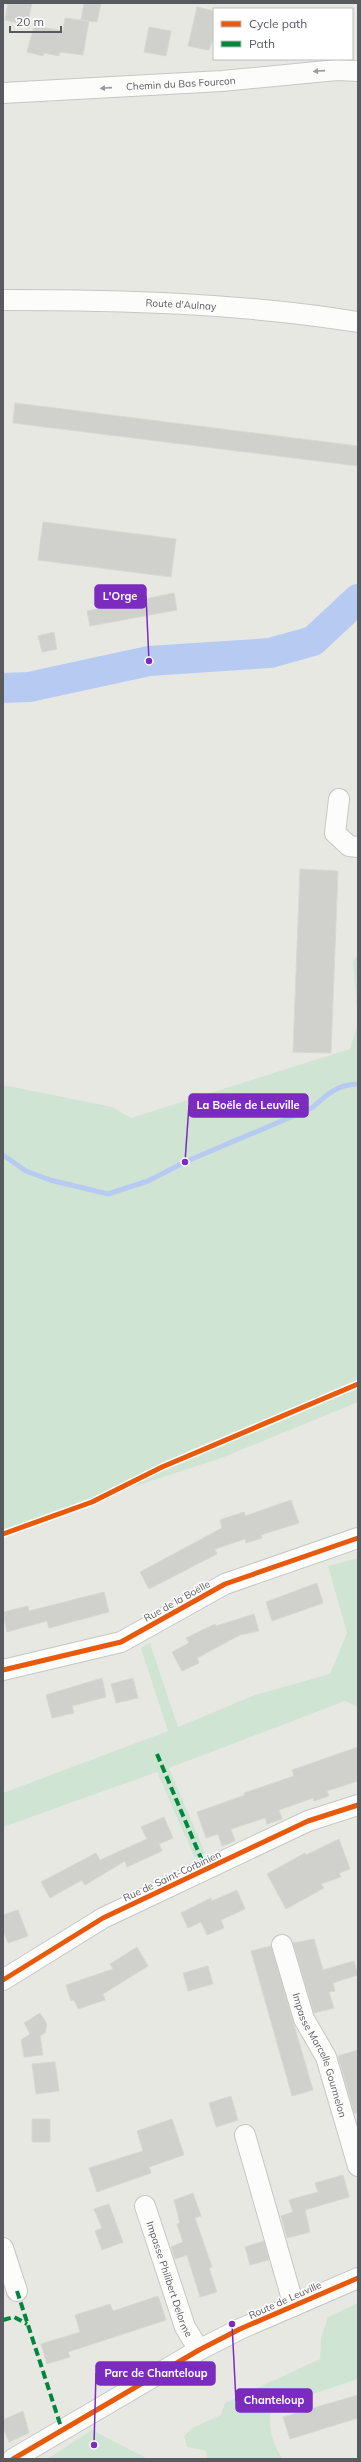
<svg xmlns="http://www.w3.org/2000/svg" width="361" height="2462" viewBox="0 0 361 2462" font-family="Mulish,sans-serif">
  <rect width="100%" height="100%" fill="#e8e8e3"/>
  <!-- green -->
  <path fill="#d0e4d3" d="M 358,953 L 358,1021 L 353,962 Z
    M 358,1022 L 358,1402 L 224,1457 L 20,1524 L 3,1532 L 3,1085 L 112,1107 L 131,1118 L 350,1049 Z
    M 358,1558 L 358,1707 L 345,1701 L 169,1768 L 205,1853 L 195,1858 L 157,1772 L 3,1827 L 3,1793 L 168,1731 L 141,1648 L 150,1643 L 178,1727 L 255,1695 L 330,1674 L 347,1633 L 328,1566 Z
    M 358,2303 L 358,2379 L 271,2408 C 268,2427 272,2444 283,2459 L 207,2459 L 206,2451 L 187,2447 L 184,2436 L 192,2428 L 221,2415 L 225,2403 L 320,2359 L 321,2338 L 328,2317 Z
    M 92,2430 L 148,2459 L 47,2459 Z"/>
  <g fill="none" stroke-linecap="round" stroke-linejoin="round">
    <!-- stream -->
    <path stroke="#b7cbf2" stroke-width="5" d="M 3,1155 L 26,1171 L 50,1180 L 108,1194 L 148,1181 L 185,1162 L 312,1108 C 326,1095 338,1084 358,1084"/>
    <!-- river -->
    <path stroke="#b7cbf2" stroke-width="30" d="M 3,688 L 29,687 L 149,661 L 270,653 L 313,641 L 358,599"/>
  </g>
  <!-- building -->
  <path fill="#d0d0cc" stroke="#d8d7d2" d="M 8,3 L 32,3 L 27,25 L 5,20 Z
    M 84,3 L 101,3 L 97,22 L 81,20 Z
    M 197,7 L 214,11 L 214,36 L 209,50 L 188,46 Z
    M 65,18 L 89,21 L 83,55 L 60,52 L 59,56 L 44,53 L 43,56 L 27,52 L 34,26 L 63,31 Z
    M 149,27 L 171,31 L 166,56 L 144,52 Z
    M 15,403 L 358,446 L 358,466 L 13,423 Z
    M 43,522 L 176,539 L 171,577 L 38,560 Z
    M 174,593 L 177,610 L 90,626 L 87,611 Z
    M 54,632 L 57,649 L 42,652 L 38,636 Z
    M 300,869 L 338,871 L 331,1053 L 293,1052 Z
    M 291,1500 L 299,1523 L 261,1535 L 262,1538 L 246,1543 L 245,1539 L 215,1549 L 217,1554 L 149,1589 L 140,1572 L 222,1528 L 220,1520 L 244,1512 L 245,1516 Z
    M 317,1583 L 323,1603 L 272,1621 L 266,1602 Z
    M 104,1592 L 109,1612 L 49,1628 L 47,1621 L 7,1632 L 3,1612 L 28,1606 L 29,1611 Z
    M 254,1614 L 259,1631 L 240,1635 L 197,1658 L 199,1663 L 182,1671 L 172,1652 L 189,1643 L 186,1638 L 215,1624 L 216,1626 Z
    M 102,1678 L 106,1697 L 72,1706 L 74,1713 L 52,1718 L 46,1695 Z
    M 133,1678 L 138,1698 L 116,1703 L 111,1684 Z
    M 358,1747 L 358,1781 L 327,1791 L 329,1796 L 314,1801 L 313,1798 L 279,1810 L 282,1819 L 267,1824 L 265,1818 L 231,1829 L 235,1841 L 222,1846 L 218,1834 L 206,1838 L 197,1812 L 245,1795 L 244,1793 L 294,1776 L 292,1770 Z
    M 164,1817 L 173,1838 L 159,1844 L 162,1851 L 127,1867 L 125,1861 L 85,1885 L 82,1880 L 50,1898 L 41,1882 L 96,1853 L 100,1860 L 147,1839 L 141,1827 Z
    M 339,1839 L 350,1869 L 339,1873 L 341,1877 L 321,1884 L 324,1888 L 286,1909 L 267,1874 L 305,1853 L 306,1855 Z
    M 237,1890 L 245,1909 L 221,1920 L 224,1928 L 207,1935 L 201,1922 L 188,1928 L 181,1913 L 211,1898 L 212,1901 Z
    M 18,1910 L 28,1936 L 8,1943 L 3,1930 L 3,1915 Z
    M 314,1939 L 323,1970 L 354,1961 L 358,1975 L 333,1983 L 335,1991 L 329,1992 L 334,2008 L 314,2013 L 293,1943 Z
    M 271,1946 L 313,2090 L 292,2096 L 251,1951 Z
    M 137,1947 L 148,1966 L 103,1994 L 105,2000 L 78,2009 L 74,2000 L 71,2001 L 66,1985 L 113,1969 L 110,1964 Z
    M 208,1966 L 213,1984 L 188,1991 L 183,1973 Z
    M 40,2013 L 47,2024 L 45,2033 L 40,2036 L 43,2055 L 24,2057 L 21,2040 L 30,2034 L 24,2023 Z
    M 358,2050 L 358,2113 L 354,2113 L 338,2056 Z
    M 55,2062 L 59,2091 L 36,2094 L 32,2064 Z
    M 231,2096 L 238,2120 L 216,2127 L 209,2103 Z
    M 32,2119 L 50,2119 L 50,2142 L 32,2142 Z
    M 172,2119 L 184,2155 L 149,2167 L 151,2173 L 97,2192 L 89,2168 L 143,2151 L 137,2131 Z
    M 343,2175 L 349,2197 L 305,2210 L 310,2232 L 287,2238 L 281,2216 L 293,2212 L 289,2200 L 318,2192 L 315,2183 Z
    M 193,2193 L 201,2216 L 195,2218 L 212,2267 L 209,2268 L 217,2292 L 200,2297 L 187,2255 L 175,2259 L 171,2247 L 183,2242 L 177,2224 L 180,2223 L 174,2200 Z
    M 109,2204 L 123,2242 L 102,2250 L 95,2231 L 102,2228 L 94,2209 Z
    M 264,2241 L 269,2260 L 250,2265 L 245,2247 Z
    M 158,2296 L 166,2320 L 68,2352 L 70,2357 L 47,2364 L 41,2344 L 80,2332 L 75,2315 L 110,2304 L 113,2311 Z
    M 358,2395 L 358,2418 L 290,2439 L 283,2417 Z
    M 23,2411 L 29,2433 L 9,2442 L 3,2428 L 3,2420 Z"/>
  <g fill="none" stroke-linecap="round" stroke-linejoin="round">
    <!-- minor casing -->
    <g stroke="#c6c6c5" stroke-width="22">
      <g id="minor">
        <path id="s1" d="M 3,93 L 222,81 L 337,70 L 358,71"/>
        <path id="s2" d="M 3,300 C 122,300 240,303 358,322"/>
        <path d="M 339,799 L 335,833 L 349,846 L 358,847"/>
        <path d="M 3,1670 L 121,1642 L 225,1584 L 358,1538"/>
        <path id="s3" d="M 282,1945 L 304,2019 L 326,2057 L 358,2166"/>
        <path d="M 3,1980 L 103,1918 L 308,1821 L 358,1805"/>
        <path d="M 245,2135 L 294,2306"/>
        <path id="s4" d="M 145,2206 L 185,2327 L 199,2350"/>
        <path d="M 3,2248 L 17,2291"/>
        <path d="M 13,2459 L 199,2350 L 240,2329 L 358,2278"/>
      </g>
    </g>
    <!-- minor -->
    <use href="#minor" stroke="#fcfcfb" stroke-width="20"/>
    <!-- quiet -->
    <path stroke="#00873e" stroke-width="4" stroke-dasharray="8 4" stroke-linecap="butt" d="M 157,1754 L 206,1870
      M 17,2291 L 62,2430
      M 3,2320 L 14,2317 L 27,2324"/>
    <!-- cycleway casing -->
    <g stroke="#fff" stroke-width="8">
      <path id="cycleway" d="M 3,1534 L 92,1502 L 162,1467 L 358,1384
        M 3,1670 L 121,1642 L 225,1584 L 358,1538
        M 3,1980 L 103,1918 L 308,1821 L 358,1805
        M 13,2459 L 199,2350 L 240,2329 L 358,2278"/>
    </g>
    <!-- cycleway -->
    <use href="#cycleway" stroke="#e8590c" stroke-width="5"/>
  </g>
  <!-- one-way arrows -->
  <defs><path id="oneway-solid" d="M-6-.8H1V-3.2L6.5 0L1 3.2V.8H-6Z"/></defs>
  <g fill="#9a9b9e">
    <use href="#oneway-solid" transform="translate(319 71) rotate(176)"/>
    <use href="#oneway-solid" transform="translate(106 88) rotate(176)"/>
  </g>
  <g text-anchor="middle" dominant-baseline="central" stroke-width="3" stroke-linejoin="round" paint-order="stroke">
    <!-- street labels -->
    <g font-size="10" fill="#595a60" stroke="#fff">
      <text stroke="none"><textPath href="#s1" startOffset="178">Chemin du Bas Fourcon</textPath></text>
      <text stroke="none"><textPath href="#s2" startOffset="178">Route d'Aulnay</textPath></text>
      <text transform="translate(177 1601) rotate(-29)">Rue de la Boëlle</text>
      <text transform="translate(172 1876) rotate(-25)">Rue de Saint-Corbinien</text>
      <text stroke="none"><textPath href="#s3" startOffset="117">Impasse Marcelle Gourmelon</textPath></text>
      <text stroke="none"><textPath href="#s4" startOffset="77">Impasse Philibert Delorme</textPath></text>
      <text transform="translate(285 2300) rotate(-24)">Route de Leuville</text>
    </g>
  </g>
  <!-- callouts -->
  <path fill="none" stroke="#7b2cbf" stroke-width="1.5" d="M149 661L146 596M185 1162L189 1105M94 2445L96 2373M232 2324L236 2401"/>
  <g fill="#7b2cbf" stroke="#fff" stroke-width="1.5">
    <circle cx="149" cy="661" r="4"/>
    <circle cx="185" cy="1162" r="4"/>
    <circle cx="94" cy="2445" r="4"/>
    <circle cx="232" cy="2324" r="4"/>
  </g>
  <g fill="#7b2cbf" stroke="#7b2cbf" stroke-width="1.5">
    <rect x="95" y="585" width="51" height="23" rx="4"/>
    <rect x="189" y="1094" width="119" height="23" rx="4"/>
    <rect x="96" y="2362" width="119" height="23" rx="4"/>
    <rect x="236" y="2389" width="76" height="23" rx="4"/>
  </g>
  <g font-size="11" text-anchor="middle" font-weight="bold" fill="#fff">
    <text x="120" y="600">L'Orge</text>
    <text x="248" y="1109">La Boële de Leuville</text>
    <text x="156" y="2377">Parc de Chanteloup</text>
    <text x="274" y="2404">Chanteloup</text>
  </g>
  <!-- border -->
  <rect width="361" height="2462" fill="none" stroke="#595a60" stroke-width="8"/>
  <!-- legend -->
  <rect x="213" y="8" width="140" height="52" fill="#ffffff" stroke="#bdbdbf"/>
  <rect x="221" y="21" width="20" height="6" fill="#e8590c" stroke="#bdbdbf"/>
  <text x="249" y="28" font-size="12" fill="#595a60">Cycle path</text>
  <rect x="221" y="41" width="20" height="6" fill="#00873e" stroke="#bdbdbf"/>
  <text x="249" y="48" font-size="12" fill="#595a60">Path</text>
  <!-- scale -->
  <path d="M10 26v6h51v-6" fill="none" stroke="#595a60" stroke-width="2"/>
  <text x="16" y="26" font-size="12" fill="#595a60" stroke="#ffffff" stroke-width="3" paint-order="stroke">20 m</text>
</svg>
